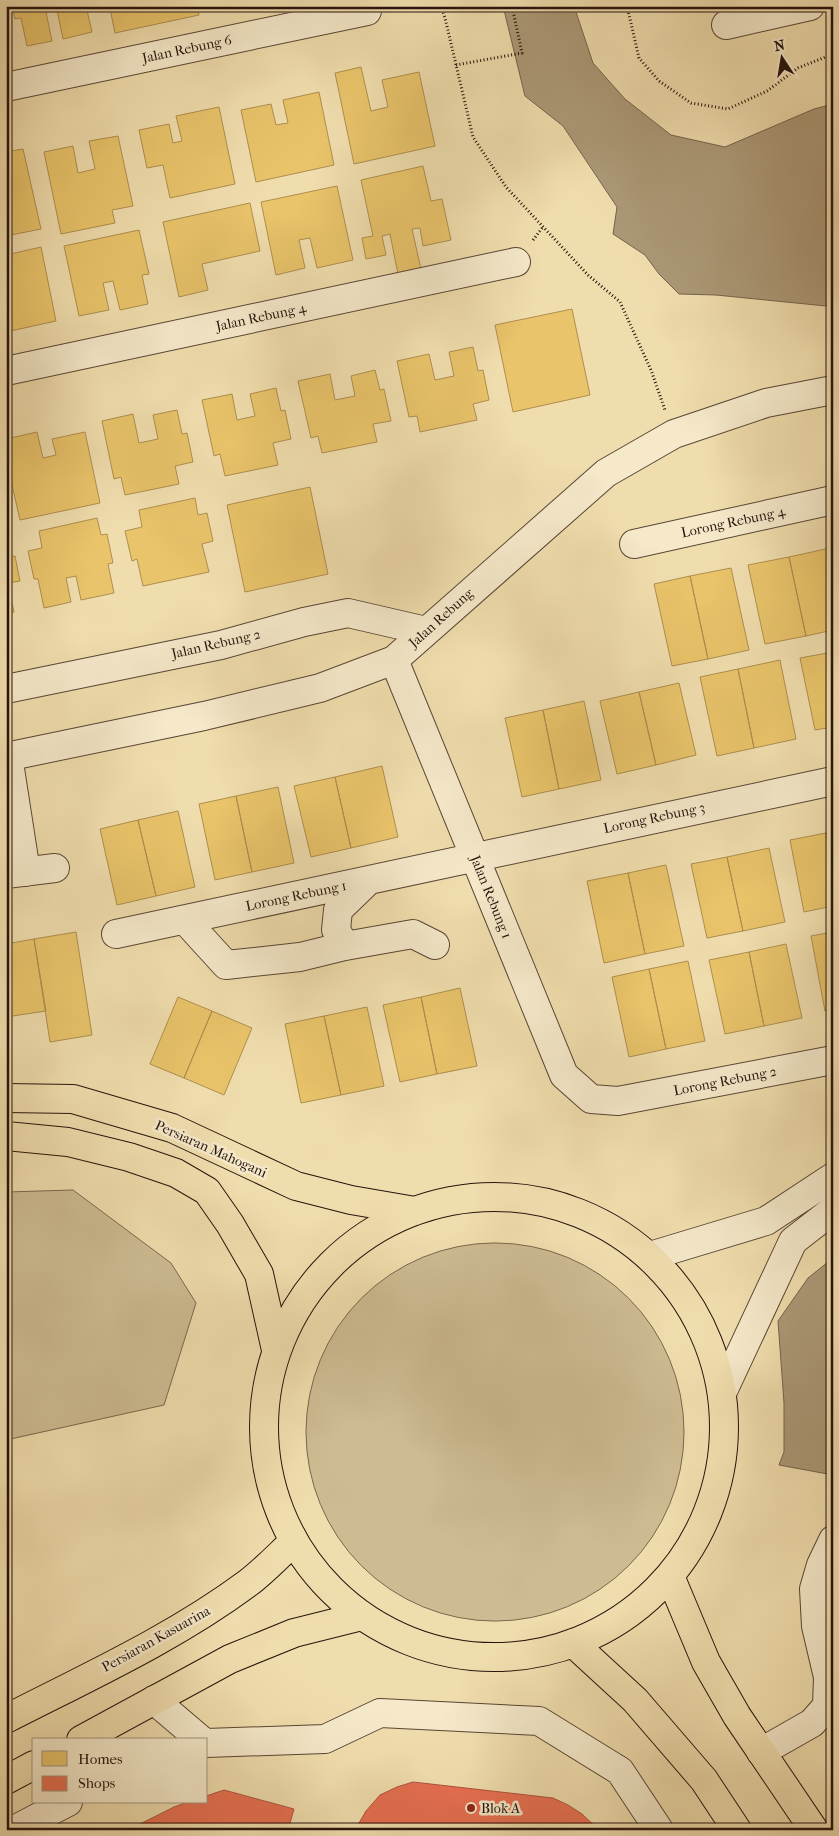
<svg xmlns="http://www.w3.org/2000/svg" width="839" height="1836" viewBox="0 0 839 1836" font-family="'IM FELL French Canon',serif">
  <rect width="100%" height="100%" fill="#f0ddad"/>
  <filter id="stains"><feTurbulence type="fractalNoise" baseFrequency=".004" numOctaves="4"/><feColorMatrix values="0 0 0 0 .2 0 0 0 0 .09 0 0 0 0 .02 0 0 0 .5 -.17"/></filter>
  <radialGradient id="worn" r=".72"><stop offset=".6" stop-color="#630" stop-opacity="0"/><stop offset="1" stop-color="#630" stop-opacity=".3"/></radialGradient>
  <!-- green -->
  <path fill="#cdbb92" stroke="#79674f" d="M 73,1190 L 171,1263 L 196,1303 L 164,1405 L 6,1440 L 6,1192 Z
    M306 1432a189 189 0 1 1 378 0a189 189 0 1 1-378 0Z"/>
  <!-- water -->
  <path fill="#ab9876" stroke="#75634c" d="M 503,6 L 574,6 L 593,63 L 625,99 L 671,135 L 725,147 L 814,109 L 833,104 L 833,299 L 826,306 L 716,295 L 679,294 L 659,274 L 645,255 L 613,234 L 617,207 L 563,126 L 525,96 Z
    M 833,1258 L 833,1475 L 779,1465 L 784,1452 L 784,1403 L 778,1321 L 808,1278 Z"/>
  <!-- homes -->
  <path fill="#e9c46a" stroke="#ae8f4e" d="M 12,6 L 86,6 L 92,32 L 63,39 L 57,10 L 46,12 L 52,41 L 27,46 L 21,18 L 15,19 Z
    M 118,6 L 197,6 L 199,15 L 115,33 L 110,9 Z
    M 265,6 L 292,6 L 266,12 Z
    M 361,67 L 371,111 L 388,107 L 382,80 L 419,72 L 435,146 L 354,164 L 335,73 Z
    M 319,92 L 334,165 L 256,182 L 241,110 L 271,104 L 276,125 L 288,123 L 283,100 Z
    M 219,107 L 235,184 L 170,198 L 163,165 L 147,168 L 139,130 L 169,124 L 173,143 L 182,141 L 176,116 Z
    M 118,136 L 133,206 L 112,210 L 115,223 L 61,234 L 44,152 L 73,146 L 78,173 L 95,169 L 89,141 Z
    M 23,149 L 41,229 L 6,236 L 6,152 Z
    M 423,166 L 431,201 L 442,199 L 451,240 L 423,246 L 420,228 L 412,229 L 421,269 L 398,274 L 390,234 L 382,236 L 386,255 L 366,259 L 362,238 L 373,236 L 361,180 Z
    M 337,186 L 353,260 L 317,268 L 310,238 L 299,240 L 305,268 L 276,275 L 261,202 Z
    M 250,203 L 260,251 L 202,264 L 208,290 L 179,297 L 163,222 Z
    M 139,230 L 149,274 L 142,275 L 148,304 L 120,310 L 113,281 L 103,283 L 109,310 L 79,316 L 64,246 Z
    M 41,247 L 56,321 L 6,332 L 6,255 Z
    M 572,309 L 590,395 L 513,412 L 495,325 Z
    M 473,347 L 478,371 L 483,370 L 489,400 L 473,404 L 477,420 L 420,432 L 417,416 L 409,417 L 397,361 L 429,354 L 435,380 L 454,376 L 449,352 Z
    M 375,370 L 380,390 L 384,389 L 391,421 L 373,424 L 377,442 L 322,453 L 318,436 L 311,438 L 298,381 L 330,374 L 335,400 L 355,396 L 351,376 Z
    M 276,388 L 281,411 L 285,410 L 291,439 L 273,443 L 278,465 L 225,476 L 220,454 L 214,456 L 202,400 L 232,394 L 237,420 L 255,416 L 250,394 Z
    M 177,410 L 182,434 L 187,433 L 193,462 L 175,466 L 179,484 L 125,495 L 121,477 L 114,479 L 102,421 L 133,414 L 139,443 L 158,439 L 153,415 Z
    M 37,432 L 43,458 L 56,455 L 52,439 L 85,432 L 100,503 L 20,520 L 6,458 L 6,439 Z
    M 310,487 L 328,574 L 245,592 L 227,505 Z
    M 195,498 L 198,515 L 207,513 L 213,541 L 202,544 L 209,572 L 143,586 L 137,559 L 132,561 L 125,531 L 142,527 L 139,510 Z
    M 97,518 L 101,535 L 107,534 L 113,563 L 108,564 L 114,593 L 81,600 L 76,576 L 66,578 L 71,602 L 44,608 L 38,579 L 34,579 L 28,551 L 42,548 L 39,531 Z
    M 830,548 L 833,562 L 833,630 L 806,636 L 789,557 Z
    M 15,556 L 20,581 L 8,583 L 14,612 L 6,613 L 6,558 Z
    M 789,557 L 806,636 L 765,644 L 748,565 Z
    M 731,568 L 749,650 L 708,659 L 690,576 Z
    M 690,576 L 708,659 L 672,666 L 654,584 Z
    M 833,652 L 833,727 L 815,730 L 800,658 Z
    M 780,660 L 796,739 L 754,748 L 738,669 Z
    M 738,669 L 754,748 L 717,756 L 700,677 Z
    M 679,683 L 696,755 L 656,765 L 639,692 Z
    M 639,692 L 656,765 L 617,774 L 600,701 Z
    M 584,701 L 601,780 L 559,789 L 543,710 Z
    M 543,710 L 559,789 L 522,797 L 505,718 Z
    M 382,766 L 398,837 L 351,848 L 335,777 Z
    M 335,777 L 351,848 L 311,857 L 294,786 Z
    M 278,787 L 294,863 L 252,872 L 236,796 Z
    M 236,796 L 252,872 L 215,880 L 199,804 Z
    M 178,811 L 195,887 L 156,896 L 138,820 Z
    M 138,820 L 156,896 L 117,905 L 100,829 Z
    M 833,832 L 833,865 L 826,833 Z
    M 826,833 L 833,865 L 833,906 L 804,912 L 790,840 Z
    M 769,848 L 785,922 L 743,931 L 727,857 Z
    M 727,857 L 743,931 L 707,938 L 691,864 Z
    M 666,865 L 684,946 L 645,954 L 628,873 Z
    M 628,873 L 645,954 L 604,963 L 587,881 Z
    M 76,932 L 92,1035 L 50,1042 L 34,939 Z
    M 833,932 L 833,1010 L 825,1011 L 811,936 Z
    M 34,939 L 46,1011 L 6,1017 L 6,944 Z
    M 786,944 L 802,1018 L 764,1026 L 749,952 Z
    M 749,952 L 764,1026 L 725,1034 L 709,960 Z
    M 688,961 L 705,1041 L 666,1049 L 649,969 Z
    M 649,969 L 666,1049 L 629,1057 L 612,977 Z
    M 460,988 L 477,1066 L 437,1074 L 421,997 Z
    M 178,997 L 212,1011 L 184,1078 L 150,1064 Z
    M 421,997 L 437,1074 L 400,1082 L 383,1005 Z
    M 367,1007 L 384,1086 L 341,1095 L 324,1016 Z
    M 212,1011 L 252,1028 L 224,1095 L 184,1078 Z
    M 324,1016 L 341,1095 L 301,1103 L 285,1024 Z"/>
  <!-- shops -->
  <path fill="#e76f51" stroke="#ad533c" d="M 413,1782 L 553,1798 L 568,1805 L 582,1814 L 599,1830 L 355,1830 L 366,1811 L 380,1795 L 397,1787 Z
    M 224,1790 L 294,1809 L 288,1830 L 128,1830 L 174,1807 L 188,1802 L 206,1802 L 206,1796 Z"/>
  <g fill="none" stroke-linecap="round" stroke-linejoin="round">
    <!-- minor casing -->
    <g stroke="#584634" stroke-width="30">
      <path id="minor" d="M 726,25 L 810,6
        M 6,87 L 367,11
        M 6,371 L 516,262
        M 634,544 L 833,500
        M 394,660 L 564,1075 L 591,1099 L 618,1101 L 833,1060
        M 6,689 L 221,645 L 304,622 L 348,613 L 426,631
        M 8,756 L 26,872
        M 6,757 L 204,716 L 320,688 L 394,660 L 606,473 L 674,434 L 766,403 L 833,390
        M 6,874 L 55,868
        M 185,920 L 226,965 L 300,957 L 345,946 L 413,934 L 435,945
        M 116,934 L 833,781
        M 345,946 L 336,930 L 338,910 L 368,881
        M 650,1256 L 766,1221 L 833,1177
        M 723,1391 L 793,1241 L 833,1210
        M 154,1700 L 201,1740
        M 206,1743 L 325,1739 L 380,1713 L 539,1721 L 620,1771 L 659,1830
        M 761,1752 L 812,1723 L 827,1706 L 828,1677 L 816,1626 L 814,1589 L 821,1565 L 833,1540
        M 14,1830 L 68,1802"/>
    </g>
    <!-- major casing -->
    <g stroke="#25130c" stroke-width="30">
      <path id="major" d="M 6,1098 L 73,1099 L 172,1128 L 296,1186 L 351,1200 L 415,1211
        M 6,1136 L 68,1142 L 129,1157 L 176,1173 L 207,1191 L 230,1224 L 259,1274 L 276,1350
        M264 1427a230 230 0 1 1 460 0a230 230 0 1 1-460 0Z
        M 670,1576 L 706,1662 L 737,1716 L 814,1830
        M 573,1643 L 635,1700 L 704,1780 L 737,1830
        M 6,1719 C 88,1677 174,1638 248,1583 C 264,1571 279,1555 293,1542
        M 81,1740 L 230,1659 L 294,1633 L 362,1616
        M 6,1780 L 34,1765"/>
    </g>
    <!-- path -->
    <path stroke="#25130c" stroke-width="3" stroke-dasharray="1 2.5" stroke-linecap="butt" d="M 441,6 L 445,18 L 473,137 L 506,187 L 588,275 L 620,302 L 651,370 L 665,410
      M 627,6 L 639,58 L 659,81 L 691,103 L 728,109 L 767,91 L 798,68 L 833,54
      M 456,65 L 522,53 L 512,6
      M 533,240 L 543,227"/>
    <!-- minor -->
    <use href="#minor" stroke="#f5e9ca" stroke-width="28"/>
    <!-- major -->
    <use href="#major" stroke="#f0ddad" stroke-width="28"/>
  </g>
  <!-- markers -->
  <circle fill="#8f2418" stroke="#f5e9ca" stroke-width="2" cx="471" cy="1808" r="5"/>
  <g text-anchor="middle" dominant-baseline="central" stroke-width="5" stroke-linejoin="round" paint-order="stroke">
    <!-- street labels -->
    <g font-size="14" fill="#25130c" stroke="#f5e9ca">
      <text transform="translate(187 49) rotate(-12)">Jalan Rebung 6</text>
      <text transform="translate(261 317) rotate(-12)">Jalan Rebung 4</text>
      <text transform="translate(733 522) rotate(-12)">Lorong Rebung 4</text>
      <text transform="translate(441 618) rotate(-42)">Jalan Rebung</text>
      <text transform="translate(216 644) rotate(-13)">Jalan Rebung 2</text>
      <text transform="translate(654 818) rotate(-12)">Lorong Rebung 3</text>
      <text transform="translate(296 896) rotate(-12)">Lorong Rebung 1</text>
      <text transform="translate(491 897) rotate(68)">Jalan Rebung 1</text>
      <text transform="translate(725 1081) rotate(-11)">Lorong Rebung 2</text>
      <text transform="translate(211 1149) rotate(24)">Persiaran Mahogani</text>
      <text transform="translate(156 1639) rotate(-29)">Persiaran Kasuarina</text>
    </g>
    <!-- poi labels -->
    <g font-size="14" fill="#25130c" stroke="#f5e9ca" text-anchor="start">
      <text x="481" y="1808">Blok A</text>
    </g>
  </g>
  <!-- margin -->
  <rect width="839" height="1836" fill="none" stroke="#f0ddad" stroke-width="25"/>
  <rect x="8" y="8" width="824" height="1821" fill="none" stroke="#25130c" stroke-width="2.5"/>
  <rect x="12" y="12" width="814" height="1811" fill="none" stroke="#25130c"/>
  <!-- legend -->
  <rect x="32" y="1738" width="175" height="65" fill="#f5e9ca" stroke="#a2937e"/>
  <rect x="42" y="1751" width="25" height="15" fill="#e9c46a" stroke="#a2937e"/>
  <text x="78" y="1764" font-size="15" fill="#25130c">Homes</text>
  <rect x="42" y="1776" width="25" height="15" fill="#e76f51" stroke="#a2937e"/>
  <text x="78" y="1788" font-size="15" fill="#25130c">Shops</text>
  <!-- north arrow -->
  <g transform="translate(782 58) rotate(348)" stroke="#f5e9ca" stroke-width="4" paint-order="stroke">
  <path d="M0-4L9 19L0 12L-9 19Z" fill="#25130c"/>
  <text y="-8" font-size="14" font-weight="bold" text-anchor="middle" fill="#25130c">N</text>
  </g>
  <rect width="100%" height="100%" filter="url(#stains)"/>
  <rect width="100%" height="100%" fill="url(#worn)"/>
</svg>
